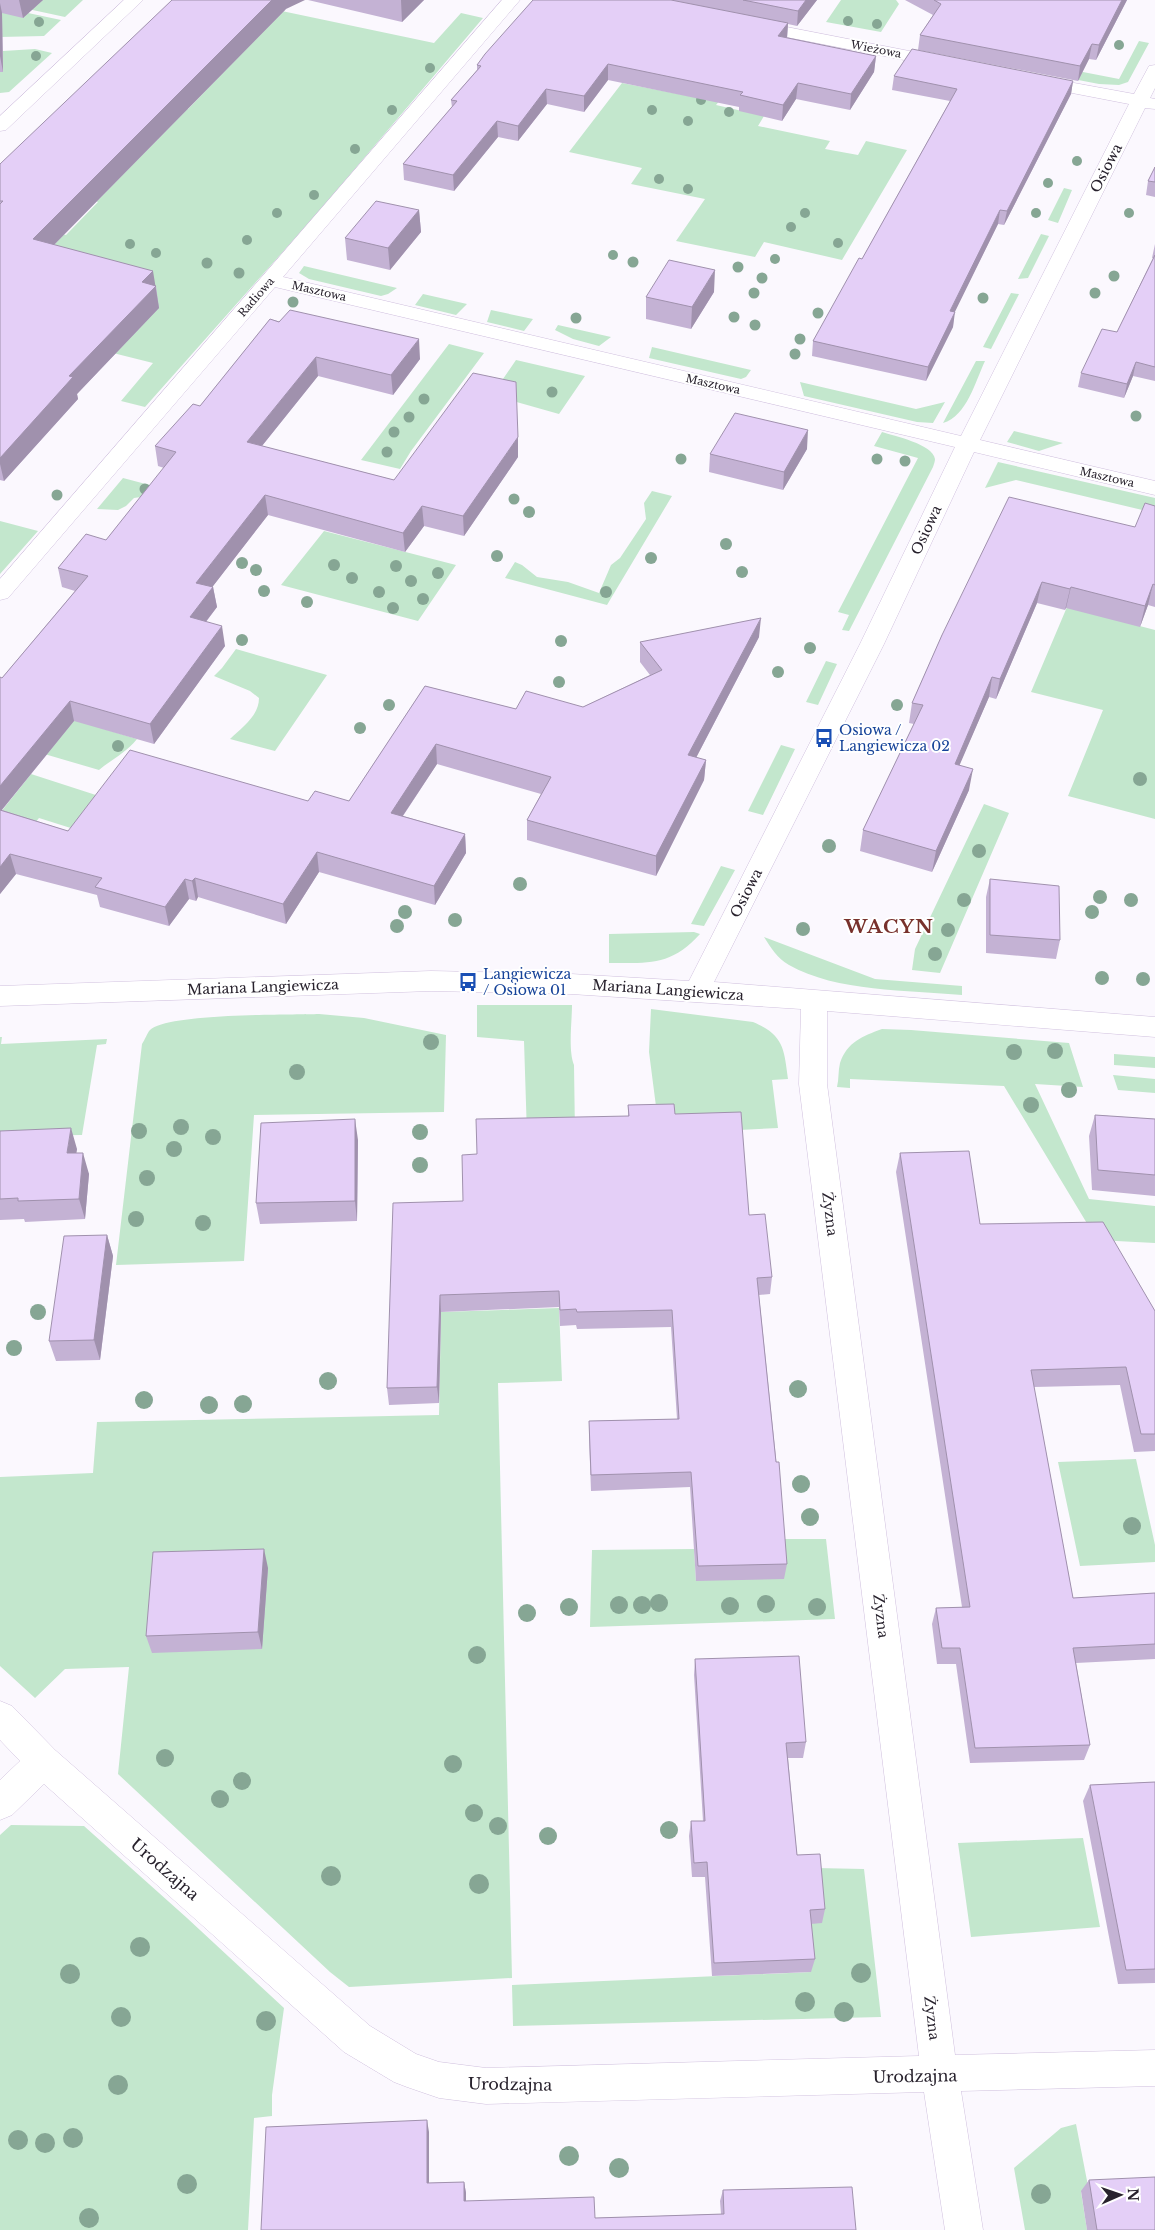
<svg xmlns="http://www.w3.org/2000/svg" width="1155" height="2230" viewBox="0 0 1155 2230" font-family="'Libre Baskerville',serif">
  <rect width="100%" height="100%" fill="#fbf8fe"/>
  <!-- green -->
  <path fill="#c3e7cd" d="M 0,0 L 83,0 L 65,17 L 0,3 Z
    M 841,0 L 896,0 L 899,4 L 881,32 L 826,22 Z
    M 258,6 L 434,43 L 461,13 L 483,18 L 320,210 L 145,407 L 121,401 L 153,363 L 1,325 L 36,228 L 66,235 L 98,202 L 70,195 L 127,170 L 158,139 L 160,103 L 188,109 L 216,80 Z
    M 0,7 L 61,20 L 44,36 L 0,37 Z
    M 1139,41 L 1149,43 L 1128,82 L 1119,85 L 1099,84 L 1047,74 L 1021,60 L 1119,79 Z
    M 35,49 L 52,53 L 9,92 L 0,93 L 0,72 L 3,72 L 3,51 Z
    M 622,83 L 694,97 L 722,98 L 716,105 L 764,116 L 758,126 L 830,141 L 825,149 L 858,155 L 866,141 L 907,150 L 842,260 L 764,242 L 755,257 L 676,241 L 705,199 L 631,184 L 642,168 L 569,152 Z
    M 1064,188 L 1072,190 L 1058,223 L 1048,220 Z
    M 1041,234 L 1049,236 L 1028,278 L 1018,279 Z
    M 304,266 L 397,288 L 388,294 L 381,296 L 309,279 L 299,273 Z
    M 1011,293 L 1019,294 L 991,349 L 983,347 Z
    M 423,294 L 467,304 L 456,315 L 415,305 Z
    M 491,310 L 533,319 L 524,331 L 487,322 Z
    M 558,325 L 611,337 L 599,346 L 573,339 L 555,330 Z
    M 449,344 L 484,353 L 411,451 L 400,469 L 361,460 Z
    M 652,347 L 751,370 L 746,377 L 741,379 L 649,358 Z
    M 516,360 L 585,376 L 559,414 L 513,401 L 494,392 Z
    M 976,361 L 985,361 C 975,382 967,416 943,423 Z
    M 800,382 L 916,409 L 945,402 L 933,423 L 917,422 L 804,396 Z
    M 1014,431 L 1063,443 L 1039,451 L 1007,442 Z
    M 882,432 C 894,436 933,444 935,459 C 935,461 934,464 933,467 L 849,631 L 842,630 L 849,615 L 838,612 L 918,458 L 874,446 Z
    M 998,462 L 1155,498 L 1155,513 L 1016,480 L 985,488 Z
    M 123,478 L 176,492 L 134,498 L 126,506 L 118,510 L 97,509 Z
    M 652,491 L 672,496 L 607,605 L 505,578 L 515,562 L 522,565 L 537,577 L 568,582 L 599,593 L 611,565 L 620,558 L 646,519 L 644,503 Z
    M 0,521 L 38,531 L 0,574 Z
    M 324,531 L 456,565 L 418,621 L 281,585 Z
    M 1067,607 L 1155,630 L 1155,819 L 1068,796 L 1103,710 L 1031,692 Z
    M 236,649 L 327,675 L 275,751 L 230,739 C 242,727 259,716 259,698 L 250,691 L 214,676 L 222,668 Z
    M 826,661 L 837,664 L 818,705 L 806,702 Z
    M 68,718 L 137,739 C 126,753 112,759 99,770 L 41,753 Z
    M 781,745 L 795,749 L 763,815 L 748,811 Z
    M 31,774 L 102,797 L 77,830 L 39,818 L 31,828 L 0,813 Z
    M 984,804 L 1009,813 L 940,973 L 912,970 L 915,949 Z
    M 721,866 L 735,870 L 704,926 L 691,924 Z
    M 694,932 L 700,934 C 671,966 649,963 609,963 L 609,934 Z
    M 764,937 L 875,979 L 962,986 L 962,995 C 909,990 836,992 789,965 C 777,958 771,948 764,937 Z
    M 477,1005 L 572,1005 C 572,1022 568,1050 574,1065 L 575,1135 L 527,1135 L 524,1041 L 477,1037 Z
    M 651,1009 L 753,1022 C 784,1035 784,1049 788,1079 L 772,1080 L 778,1128 L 739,1130 L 658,1122 L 649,1052 Z
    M 319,1014 L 364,1018 L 446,1035 L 444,1112 L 254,1115 L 244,1261 L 116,1265 L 142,1044 C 145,1040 147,1033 150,1030 C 168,1013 290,1015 319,1014 Z
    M 882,1029 L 911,1030 L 1069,1043 L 1083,1087 L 1035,1084 L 1089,1199 L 1155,1206 L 1155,1243 L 1097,1240 L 1004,1086 L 850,1079 L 850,1088 L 837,1087 C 839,1079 838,1071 840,1063 C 847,1042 863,1036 882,1029 Z
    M 0,1037 L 2,1037 L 1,1044 L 107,1039 L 106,1044 L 97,1045 L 82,1135 L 0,1136 Z
    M 1114,1054 L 1155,1057 L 1155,1068 L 1114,1065 Z
    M 1113,1075 L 1155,1079 L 1155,1093 L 1118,1090 Z
    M 559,1308 L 562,1381 L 498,1383 L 512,1978 L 349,1987 L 330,1972 L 118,1774 L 129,1667 L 65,1669 L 35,1698 L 0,1666 L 0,1477 L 93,1473 L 97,1422 L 439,1415 L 441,1312 Z
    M 1136,1459 L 1155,1545 L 1155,1562 L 1080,1566 L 1058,1462 Z
    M 781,1539 L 826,1539 L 835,1619 L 590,1627 L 592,1550 L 694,1549 L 696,1581 Z
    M 11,1825 L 84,1826 L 187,1918 L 284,2008 L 272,2095 L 272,2116 L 254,2118 L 248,2230 L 0,2230 L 0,1835 Z
    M 1083,1838 L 1100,1927 L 971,1937 L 958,1843 Z
    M 816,1868 L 864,1869 L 881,2017 L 513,2026 L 512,1985 L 811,1972 L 807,1924 L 822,1922 Z
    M 1076,2124 L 1089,2191 L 1081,2192 L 1087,2230 L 1025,2230 L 1014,2168 L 1061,2128 Z"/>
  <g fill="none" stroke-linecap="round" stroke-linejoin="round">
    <!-- street casing -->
    <g stroke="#d0c0de" stroke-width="1">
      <path id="street" d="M 124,0 L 143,0 L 6,130 L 0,131 L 0,116 Z
        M 502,0 L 520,0 L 283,277 L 961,436 L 1129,104 L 1036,86 L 1030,85 L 1027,81 L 1030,77 L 1036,76 L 1134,94 L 1149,66 L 1155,65 L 1155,88 L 1150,98 L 1155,99 L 1155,109 L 1145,108 L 980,440 L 1155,481 L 1155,495 L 974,452 L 884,644 L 714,982 L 1155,1017 L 1155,1037 L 827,1011 L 827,1084 L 955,2055 L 1155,2050 L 1155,2086 L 961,2091 L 983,2230 L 945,2230 L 924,2092 L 486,2104 L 439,2098 L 407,2087 L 394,2082 L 344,2052 L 44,1784 L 12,1815 L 0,1820 L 0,1780 L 20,1761 L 0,1740 L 0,1701 L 12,1706 L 55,1750 L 370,2026 L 416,2054 L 439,2062 L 486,2068 L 919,2056 L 799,1084 L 801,1009 L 571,994 L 431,991 L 0,1006 L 0,986 L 431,971 L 571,974 L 689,981 L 860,644 L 955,447 L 275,287 L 8,598 L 0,600 L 0,579 Z
        M 751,20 L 945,58 L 951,59 L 954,63 L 951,67 L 945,68 L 745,29 L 742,25 L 745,21 Z"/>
    </g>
    <!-- street -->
    <use href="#street" fill="#fff" fill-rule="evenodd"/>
  </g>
  <!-- trees -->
  <g fill="#86a694">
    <circle cx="848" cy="21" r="5"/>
    <circle cx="39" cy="22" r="5"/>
    <circle cx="877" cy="24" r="5"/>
    <circle cx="1119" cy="45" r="5"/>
    <circle cx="36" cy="56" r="5"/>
    <circle cx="430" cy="68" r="5"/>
    <circle cx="701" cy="100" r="5"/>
    <circle cx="392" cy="110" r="5"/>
    <circle cx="652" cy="110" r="5"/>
    <circle cx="729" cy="112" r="5"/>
    <circle cx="688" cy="121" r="5"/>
    <circle cx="355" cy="149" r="5"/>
    <circle cx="1077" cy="161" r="5"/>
    <circle cx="659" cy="179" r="5"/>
    <circle cx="1048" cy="183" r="5"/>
    <circle cx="688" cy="189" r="5"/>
    <circle cx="314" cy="195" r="5"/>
    <circle cx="277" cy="213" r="5"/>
    <circle cx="805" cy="213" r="5"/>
    <circle cx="1036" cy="213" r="5"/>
    <circle cx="1129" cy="213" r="5"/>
    <circle cx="791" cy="227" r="5"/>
    <circle cx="247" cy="240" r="5"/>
    <circle cx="838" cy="243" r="5"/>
    <circle cx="130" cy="244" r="5"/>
    <circle cx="156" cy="253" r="5"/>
    <circle cx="613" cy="255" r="5"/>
    <circle cx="775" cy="259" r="5"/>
    <circle cx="633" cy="262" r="5.5"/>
    <circle cx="207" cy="263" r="5.5"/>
    <circle cx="738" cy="267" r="5.5"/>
    <circle cx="239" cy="273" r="5.5"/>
    <circle cx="1114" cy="276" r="5.5"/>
    <circle cx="762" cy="278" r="5.5"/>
    <circle cx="754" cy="293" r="5.5"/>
    <circle cx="1095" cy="293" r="5.5"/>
    <circle cx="983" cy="298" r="5.5"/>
    <circle cx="293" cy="302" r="5.5"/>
    <circle cx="818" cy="313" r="5.5"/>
    <circle cx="734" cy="317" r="5.5"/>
    <circle cx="576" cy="318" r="5.5"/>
    <circle cx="755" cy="325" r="5.5"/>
    <circle cx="800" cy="339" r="5.5"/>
    <circle cx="795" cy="354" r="5.5"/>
    <circle cx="552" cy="392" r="5.5"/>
    <circle cx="424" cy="399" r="5.5"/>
    <circle cx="1136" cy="416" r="5.5"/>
    <circle cx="409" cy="417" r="5.5"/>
    <circle cx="394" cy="432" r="5.5"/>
    <circle cx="387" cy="452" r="5.5"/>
    <circle cx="681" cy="459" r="5.5"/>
    <circle cx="877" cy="459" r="5.5"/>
    <circle cx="905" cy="461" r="5.5"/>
    <circle cx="145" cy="489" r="5.5"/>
    <circle cx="57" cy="495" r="5.5"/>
    <circle cx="514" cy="499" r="5.5"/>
    <circle cx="529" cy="512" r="6"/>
    <circle cx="726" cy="544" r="6"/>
    <circle cx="497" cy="556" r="6"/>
    <circle cx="651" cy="558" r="6"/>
    <circle cx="242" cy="563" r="6"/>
    <circle cx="334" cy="565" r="6"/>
    <circle cx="396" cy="566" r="6"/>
    <circle cx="256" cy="570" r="6"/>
    <circle cx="742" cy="572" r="6"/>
    <circle cx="438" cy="573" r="6"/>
    <circle cx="352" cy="578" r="6"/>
    <circle cx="411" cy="581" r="6"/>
    <circle cx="264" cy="591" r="6"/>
    <circle cx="379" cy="592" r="6"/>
    <circle cx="606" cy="592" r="6"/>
    <circle cx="423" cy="599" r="6"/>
    <circle cx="307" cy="602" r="6"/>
    <circle cx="393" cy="608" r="6"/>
    <circle cx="242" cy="640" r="6"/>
    <circle cx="561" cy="641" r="6"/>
    <circle cx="810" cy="648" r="6"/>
    <circle cx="778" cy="672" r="6"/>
    <circle cx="559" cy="682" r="6"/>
    <circle cx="389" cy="705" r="6"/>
    <circle cx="897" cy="705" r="6"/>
    <circle cx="360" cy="728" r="6"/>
    <circle cx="118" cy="746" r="6"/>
    <circle cx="1140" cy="779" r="7"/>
    <circle cx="829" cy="846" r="7"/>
    <circle cx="979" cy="851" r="7"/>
    <circle cx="520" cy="884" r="7"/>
    <circle cx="1100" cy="897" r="7"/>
    <circle cx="964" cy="900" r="7"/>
    <circle cx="1131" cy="900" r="7"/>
    <circle cx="405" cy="912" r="7"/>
    <circle cx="1092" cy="912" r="7"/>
    <circle cx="455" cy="920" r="7"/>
    <circle cx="397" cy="926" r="7"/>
    <circle cx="803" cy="929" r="7"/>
    <circle cx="948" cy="930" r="7"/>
    <circle cx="935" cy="954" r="7"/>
    <circle cx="1102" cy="978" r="7"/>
    <circle cx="1143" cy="979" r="7"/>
    <circle cx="431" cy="1042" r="8"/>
    <circle cx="1055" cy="1051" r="8"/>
    <circle cx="1014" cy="1052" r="8"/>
    <circle cx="297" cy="1072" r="8"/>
    <circle cx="1069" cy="1090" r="8"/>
    <circle cx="1031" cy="1105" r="8"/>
    <circle cx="181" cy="1127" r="8"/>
    <circle cx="139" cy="1131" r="8"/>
    <circle cx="420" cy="1132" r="8"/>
    <circle cx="213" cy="1137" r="8"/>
    <circle cx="174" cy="1149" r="8"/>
    <circle cx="420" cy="1165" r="8"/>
    <circle cx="147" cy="1178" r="8"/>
    <circle cx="136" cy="1219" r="8"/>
    <circle cx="203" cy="1223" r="8"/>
    <circle cx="38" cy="1312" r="8"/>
    <circle cx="14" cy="1348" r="8"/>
    <circle cx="328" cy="1381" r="9"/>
    <circle cx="798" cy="1389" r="9"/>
    <circle cx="144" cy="1400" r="9"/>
    <circle cx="243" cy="1404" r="9"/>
    <circle cx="209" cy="1405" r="9"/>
    <circle cx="801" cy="1484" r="9"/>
    <circle cx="810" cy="1517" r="9"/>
    <circle cx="1132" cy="1526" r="9"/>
    <circle cx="659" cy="1603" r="9"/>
    <circle cx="766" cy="1604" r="9"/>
    <circle cx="619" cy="1605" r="9"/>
    <circle cx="642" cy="1605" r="9"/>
    <circle cx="730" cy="1606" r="9"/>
    <circle cx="569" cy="1607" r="9"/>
    <circle cx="817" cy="1607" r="9"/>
    <circle cx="527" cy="1613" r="9"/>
    <circle cx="477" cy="1655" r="9"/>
    <circle cx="165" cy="1758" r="9"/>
    <circle cx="453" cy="1764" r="9"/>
    <circle cx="242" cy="1781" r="9"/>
    <circle cx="220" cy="1799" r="9"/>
    <circle cx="474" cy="1813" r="9"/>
    <circle cx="498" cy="1826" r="9"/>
    <circle cx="669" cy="1830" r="9"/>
    <circle cx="548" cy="1836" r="9"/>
    <circle cx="331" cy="1876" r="10"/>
    <circle cx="479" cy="1884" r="10"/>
    <circle cx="140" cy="1947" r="10"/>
    <circle cx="861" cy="1973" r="10"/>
    <circle cx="70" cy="1974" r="10"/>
    <circle cx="805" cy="2002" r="10"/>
    <circle cx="844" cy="2012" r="10"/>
    <circle cx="121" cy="2017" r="10"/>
    <circle cx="266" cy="2021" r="10"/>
    <circle cx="118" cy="2085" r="10"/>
    <circle cx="73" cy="2138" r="10"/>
    <circle cx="18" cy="2140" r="10"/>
    <circle cx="45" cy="2143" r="10"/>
    <circle cx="569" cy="2156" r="10"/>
    <circle cx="619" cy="2168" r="10"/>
    <circle cx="187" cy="2184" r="10"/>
    <circle cx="1041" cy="2194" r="10"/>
    <circle cx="89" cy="2218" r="10"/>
  </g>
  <!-- wall -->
  <path fill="#c4b2d4" d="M 0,0 L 43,0 L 23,18 L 2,13 L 3,72 L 0,72 Z
    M 308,0 L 424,0 L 402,22 Z
    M 533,0 L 817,0 L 797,26 L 788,24 L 787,38 L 876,56 L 874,72 L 850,110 L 796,99 L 782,121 L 739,111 L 739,107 L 608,80 L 584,112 L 547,104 L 518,141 L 498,137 L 454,191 L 404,180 L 403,164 L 452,107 L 451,100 L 477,70 L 477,65 Z
    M 905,0 L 1127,0 L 1096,60 L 1089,59 L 1078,81 L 918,50 L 920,35 L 933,15 Z
    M 286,9 L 54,245 L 156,286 L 159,308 L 77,394 L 78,399 L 4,481 L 0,480 L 0,164 Z
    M 894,76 L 1073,81 L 1071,94 L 1004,225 L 998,224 L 954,312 L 953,327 L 926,381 L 812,356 L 813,341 L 862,259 L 950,101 L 892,90 Z
    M 1155,167 L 1155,197 L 1146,195 L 1148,181 Z
    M 419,210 L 421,232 L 390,270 L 347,260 L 345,238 Z
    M 1155,244 L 1155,381 L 1133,376 L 1124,398 L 1078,387 L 1081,373 L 1117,332 L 1153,258 L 1152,258 Z
    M 714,292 L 691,329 L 646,319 L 646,297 Z
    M 270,319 L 420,359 L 393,395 L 318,376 L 262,446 L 394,480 L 518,457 L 464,536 L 424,526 L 405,552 L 268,515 L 212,587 L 213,587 L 217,607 L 206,622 L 225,646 L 154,744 L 74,721 L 2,810 L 68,831 L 308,801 L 349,801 L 425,686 L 516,709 L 583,707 L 650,675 L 640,662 L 640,642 L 759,637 L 696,758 L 706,760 L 704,780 L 656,876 L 527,840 L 527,820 L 541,794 L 437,764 L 403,816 L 465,834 L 466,853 L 435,905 L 319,872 L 286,924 L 198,897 L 196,901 L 189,899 L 169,926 L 100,907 L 97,895 L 16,874 L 0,894 L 2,678 L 75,591 L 62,587 L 58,568 L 106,540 L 164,468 L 158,466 L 155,446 L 200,406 Z
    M 807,449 L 783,490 L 709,472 L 710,454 Z
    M 1155,506 L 1155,607 L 1148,605 L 1140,627 L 1066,608 L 1065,610 L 1037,603 L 996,699 L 989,697 L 959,765 L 969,790 L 932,872 L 860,851 L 863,830 L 914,724 L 909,723 L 912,703 L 942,635 L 1135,527 Z
    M 990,879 L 1060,940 L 1056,959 L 986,953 L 986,897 Z
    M 628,1105 L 675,1114 L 749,1215 L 772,1277 L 770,1294 L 759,1295 L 787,1564 L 784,1579 L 696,1581 L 690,1487 L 591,1491 L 589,1437 L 589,1421 L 677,1419 L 671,1327 L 577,1329 L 576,1325 L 560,1326 L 559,1307 L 441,1312 L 439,1403 L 389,1405 L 387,1388 L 463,1201 L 477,1154 L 628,1116 Z
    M 1095,1115 L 1155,1119 L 1155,1196 L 1092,1190 L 1089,1136 Z
    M 0,1131 L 77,1149 L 76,1153 L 89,1174 L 85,1219 L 25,1222 L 24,1219 L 0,1220 Z
    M 358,1140 L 357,1221 L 260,1224 L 256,1203 Z
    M 900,1153 L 980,1224 L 1155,1311 L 1155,1451 L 1134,1452 L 1120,1385 L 1034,1387 L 1073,1598 L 1155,1593 L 1155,1659 L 1076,1663 L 1090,1745 L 1084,1760 L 970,1763 L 956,1664 L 937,1664 L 932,1624 L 936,1608 L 962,1607 L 896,1172 Z
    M 107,1235 L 113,1256 L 100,1360 L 56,1361 L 49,1341 Z
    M 268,1568 L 262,1649 L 152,1653 L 146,1636 Z
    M 695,1659 L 806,1742 L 803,1758 L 788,1758 L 797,1855 L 825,1909 L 822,1923 L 811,1924 L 815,1959 L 811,1972 L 712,1976 L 705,1877 L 692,1877 L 689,1836 L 691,1821 L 703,1821 L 694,1675 Z
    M 1155,1782 L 1155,1983 L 1118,1984 L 1083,1801 L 1090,1785 Z
    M 429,2132 L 429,2183 L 464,2182 L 466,2193 L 466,2201 L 595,2218 L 721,2214 L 720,2201 L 723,2190 L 856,2230 L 261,2230 Z
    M 1089,2180 L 1155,2230 L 1087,2230 L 1081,2191 Z"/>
  <!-- shaded-wall -->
  <path fill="#a091ad" d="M 19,0 L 43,0 L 23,18 Z
    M 272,0 L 305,0 L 286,9 L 38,261 L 33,239 Z
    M 401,0 L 424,0 L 402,22 Z
    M 806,0 L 817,0 L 797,26 L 798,11 Z
    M 1122,0 L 1127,0 L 1096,60 L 1099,45 Z
    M 0,3 L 2,13 L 3,72 L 0,56 Z
    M 788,23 L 787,38 L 778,36 Z
    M 1092,44 L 1089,59 L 1078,81 L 1080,66 Z
    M 876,56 L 874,72 L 850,110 L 851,94 Z
    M 608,64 L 608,80 L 584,112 L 584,96 Z
    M 1073,81 L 1071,94 L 1004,225 L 1007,211 Z
    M 798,83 L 796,99 L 782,121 L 783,105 Z
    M 546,89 L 547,104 L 518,141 L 518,126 Z
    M 497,121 L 498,137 L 454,191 L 453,175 Z
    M 419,210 L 421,232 L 390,270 L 388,248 Z
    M 1000,210 L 998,224 L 948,326 L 950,311 Z
    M 715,270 L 714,292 L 691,329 L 692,307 Z
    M 153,271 L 159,308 L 77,394 L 78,399 L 4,481 L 0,464 L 0,458 L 69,376 L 142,282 Z
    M 955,312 L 953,327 L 926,381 L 928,367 Z
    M 419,339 L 420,359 L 393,395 L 391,375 Z
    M 316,357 L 318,376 L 249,462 L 247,442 Z
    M 1136,362 L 1133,376 L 1124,398 L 1127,384 Z
    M 808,430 L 807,449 L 783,490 L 784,472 Z
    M 518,437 L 518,457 L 464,536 L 463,516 Z
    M 265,495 L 268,515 L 200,603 L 196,583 Z
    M 422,506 L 424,526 L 405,552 L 403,533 Z
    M 1042,582 L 1037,603 L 996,699 L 1000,679 Z
    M 1153,584 L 1148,605 L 1140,627 L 1145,606 Z
    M 213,587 L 217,607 L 194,637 L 190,617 Z
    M 1071,587 L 1066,608 L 1065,610 L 1070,589 Z
    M 761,618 L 759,637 L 687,775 L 688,755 Z
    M 222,626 L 225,646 L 154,744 L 150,724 Z
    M 992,677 L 989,697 L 951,785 L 955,764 Z
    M 70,701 L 74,721 L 0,812 L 0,786 Z
    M 436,744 L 437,764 L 392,832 L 391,813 Z
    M 706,760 L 704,780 L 656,876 L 656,856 Z
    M 973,769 L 969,790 L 932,872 L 936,851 Z
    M 465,834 L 466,853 L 435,905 L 434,886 Z
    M 317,852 L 319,872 L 286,924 L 283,904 Z
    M 10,854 L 16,874 L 0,894 L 0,867 Z
    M 195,878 L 198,897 L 196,901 L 192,881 Z
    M 185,879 L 189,899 L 169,926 L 165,907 Z
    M 355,1119 L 358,1140 L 357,1221 L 355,1201 Z
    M 71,1128 L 77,1149 L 73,1174 L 67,1153 Z
    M 83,1153 L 89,1174 L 85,1219 L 79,1199 Z
    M 107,1235 L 113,1256 L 100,1360 L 94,1340 Z
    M 440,1295 L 441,1312 L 439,1403 L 437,1387 Z
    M 264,1549 L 268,1568 L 262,1649 L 258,1632 Z
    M 427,2120 L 429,2132 L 429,2194 L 427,2183 Z
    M 464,2182 L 466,2193 L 466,2212 L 464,2201 Z"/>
  <!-- building -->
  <path fill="#e4cff7" stroke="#a091ad" d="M 172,0 L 272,0 L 33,239 L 153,271 L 142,282 L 156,286 L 69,376 L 73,377 L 0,458 L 0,204 L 3,201 L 0,201 L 0,164 Z
    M 533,0 L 671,0 L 788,23 L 778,36 L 876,56 L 851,94 L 798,83 L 783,105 L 740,95 L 743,92 L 608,64 L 584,96 L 546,89 L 518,126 L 497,121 L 453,175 L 403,164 L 457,101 L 451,100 L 481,66 L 477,65 L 485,54 Z
    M 743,0 L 806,0 L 798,11 Z
    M 934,0 L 1122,0 L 1099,45 L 1092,44 L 1080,66 L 920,35 L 941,4 Z
    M 912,49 L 1073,81 L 1007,211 L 1000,210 L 950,311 L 955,312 L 928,367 L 813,341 L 859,258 L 862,259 L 957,89 L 894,76 Z
    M 1155,167 L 1155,182 L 1148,181 Z
    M 376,201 L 419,210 L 388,248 L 345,238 Z
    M 1155,255 L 1155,367 L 1136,362 L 1127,384 L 1081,373 L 1102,329 L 1117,332 Z
    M 669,260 L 715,270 L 692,307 L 646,297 Z
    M 290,310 L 419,339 L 391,375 L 316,357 L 247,442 L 394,480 L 473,373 L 516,382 L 518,437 L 463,516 L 422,506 L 403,533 L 265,495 L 196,583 L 213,587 L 190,617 L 222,626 L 150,724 L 70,701 L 0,786 L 0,677 L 2,678 L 88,576 L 58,568 L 86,534 L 106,540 L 176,452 L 155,446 L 193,404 L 200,406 L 270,319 L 279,322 Z
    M 735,413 L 808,430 L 784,472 L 710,454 Z
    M 1009,497 L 1135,527 L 1145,503 L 1155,506 L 1155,585 L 1153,584 L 1145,606 L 1071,587 L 1070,589 L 1042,582 L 1000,679 L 992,677 L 955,764 L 973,769 L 936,851 L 863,830 L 923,705 L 912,703 L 942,635 Z
    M 761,618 L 688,755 L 706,760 L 656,856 L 527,820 L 551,777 L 436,744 L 391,813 L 465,834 L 434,886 L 317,852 L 283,904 L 195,878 L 192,881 L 185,879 L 165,907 L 95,887 L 102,878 L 10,854 L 0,867 L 0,810 L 68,831 L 130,750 L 308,801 L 315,791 L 349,801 L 425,686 L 516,709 L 526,691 L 583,707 L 662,670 L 640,642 Z
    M 990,879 L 1059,886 L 1060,940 L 990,935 Z
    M 674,1104 L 675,1114 L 741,1112 L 749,1215 L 765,1214 L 772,1277 L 757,1278 L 776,1462 L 779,1462 L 787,1564 L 698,1566 L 691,1472 L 591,1475 L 589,1421 L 679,1419 L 672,1310 L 577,1312 L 576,1309 L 560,1310 L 559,1291 L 440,1295 L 437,1387 L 387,1388 L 393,1203 L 463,1201 L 462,1155 L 477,1154 L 476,1119 L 629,1116 L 628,1105 Z
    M 1095,1115 L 1155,1119 L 1155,1175 L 1098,1170 Z
    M 355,1119 L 355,1201 L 256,1203 L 261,1123 Z
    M 71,1128 L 67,1153 L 83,1153 L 79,1199 L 18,1201 L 18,1198 L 0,1199 L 0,1131 Z
    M 969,1151 L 980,1224 L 1103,1222 L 1155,1311 L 1155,1434 L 1141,1434 L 1126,1367 L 1031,1370 L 1073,1598 L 1155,1593 L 1155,1644 L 1073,1648 L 1090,1745 L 975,1748 L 960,1648 L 942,1648 L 936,1608 L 970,1607 L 900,1153 Z
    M 107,1235 L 94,1340 L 49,1341 L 64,1236 Z
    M 264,1549 L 258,1632 L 146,1636 L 153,1552 Z
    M 799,1656 L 806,1742 L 786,1743 L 797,1855 L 820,1854 L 825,1909 L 810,1910 L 815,1959 L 714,1963 L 707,1862 L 694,1863 L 691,1821 L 705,1821 L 695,1659 Z
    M 1155,1782 L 1155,1969 L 1126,1970 L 1090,1785 Z
    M 427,2120 L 427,2183 L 464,2182 L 464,2201 L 594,2197 L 595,2218 L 724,2214 L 723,2190 L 852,2187 L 856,2230 L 261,2230 L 266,2127 Z
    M 1155,2177 L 1155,2230 L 1097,2230 L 1089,2180 Z"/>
  <!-- icons -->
  <defs>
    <g id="bus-bare" transform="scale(1.5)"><path d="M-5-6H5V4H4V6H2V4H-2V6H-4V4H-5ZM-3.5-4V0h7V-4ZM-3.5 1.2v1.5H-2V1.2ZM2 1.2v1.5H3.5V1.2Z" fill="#1a4fb4" stroke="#fff" stroke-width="2.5" paint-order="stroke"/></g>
  </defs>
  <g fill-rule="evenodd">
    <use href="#bus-bare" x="824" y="738"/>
    <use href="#bus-bare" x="468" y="982"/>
  </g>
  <g text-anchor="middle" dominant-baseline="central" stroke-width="4" stroke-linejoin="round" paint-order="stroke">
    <!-- far-street labels -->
    <g font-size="11" fill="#28222d" stroke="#fff">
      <text transform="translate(876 49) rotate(11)">Wieżowa</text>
      <text transform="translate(319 291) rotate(13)">Masztowa</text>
      <text transform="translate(256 297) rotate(-49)">Radiowa</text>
      <text transform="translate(713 384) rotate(13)">Masztowa</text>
      <text transform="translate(1107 477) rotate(13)">Masztowa</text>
    </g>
    <!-- street labels -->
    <g font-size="14" fill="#28222d" stroke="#fff">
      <text transform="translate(1106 168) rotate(-63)">Osiowa</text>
      <text transform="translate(926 530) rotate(-65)">Osiowa</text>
      <text transform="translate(746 893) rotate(-63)">Osiowa</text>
      <text transform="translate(263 987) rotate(-2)">Mariana Langiewicza</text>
      <text transform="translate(668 990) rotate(4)">Mariana Langiewicza</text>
      <text transform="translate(830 1214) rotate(83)">Żyzna</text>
      <text transform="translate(881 1616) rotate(83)">Żyzna</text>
      <text transform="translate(932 2018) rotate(83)">Żyzna</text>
    </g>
    <!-- transit labels -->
    <g font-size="14" fill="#164399" stroke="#fff" text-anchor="start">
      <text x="839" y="730">Osiowa /<tspan x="839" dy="16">Langiewicza 02</tspan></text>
      <text x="483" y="974">Langiewicza<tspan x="483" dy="16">/ Osiowa 01</tspan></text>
    </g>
    <!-- near-street labels -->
    <g font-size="16" fill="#28222d" stroke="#fff">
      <text transform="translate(165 1869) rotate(41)">Urodzajna</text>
      <text transform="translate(915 2076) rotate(-1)">Urodzajna</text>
      <text transform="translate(510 2084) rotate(1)">Urodzajna</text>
    </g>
    <!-- district labels -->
    <g font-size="19" font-weight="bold" letter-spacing="1" fill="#78312c" stroke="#fff">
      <text x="889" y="926">WACYN</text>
    </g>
  </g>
  <!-- north arrow -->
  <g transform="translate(1120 2195) rotate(88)" stroke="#ffffff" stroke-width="4" paint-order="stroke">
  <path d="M0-4L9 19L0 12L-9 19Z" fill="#28222d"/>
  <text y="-8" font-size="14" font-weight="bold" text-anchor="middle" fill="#28222d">N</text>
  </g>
</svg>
